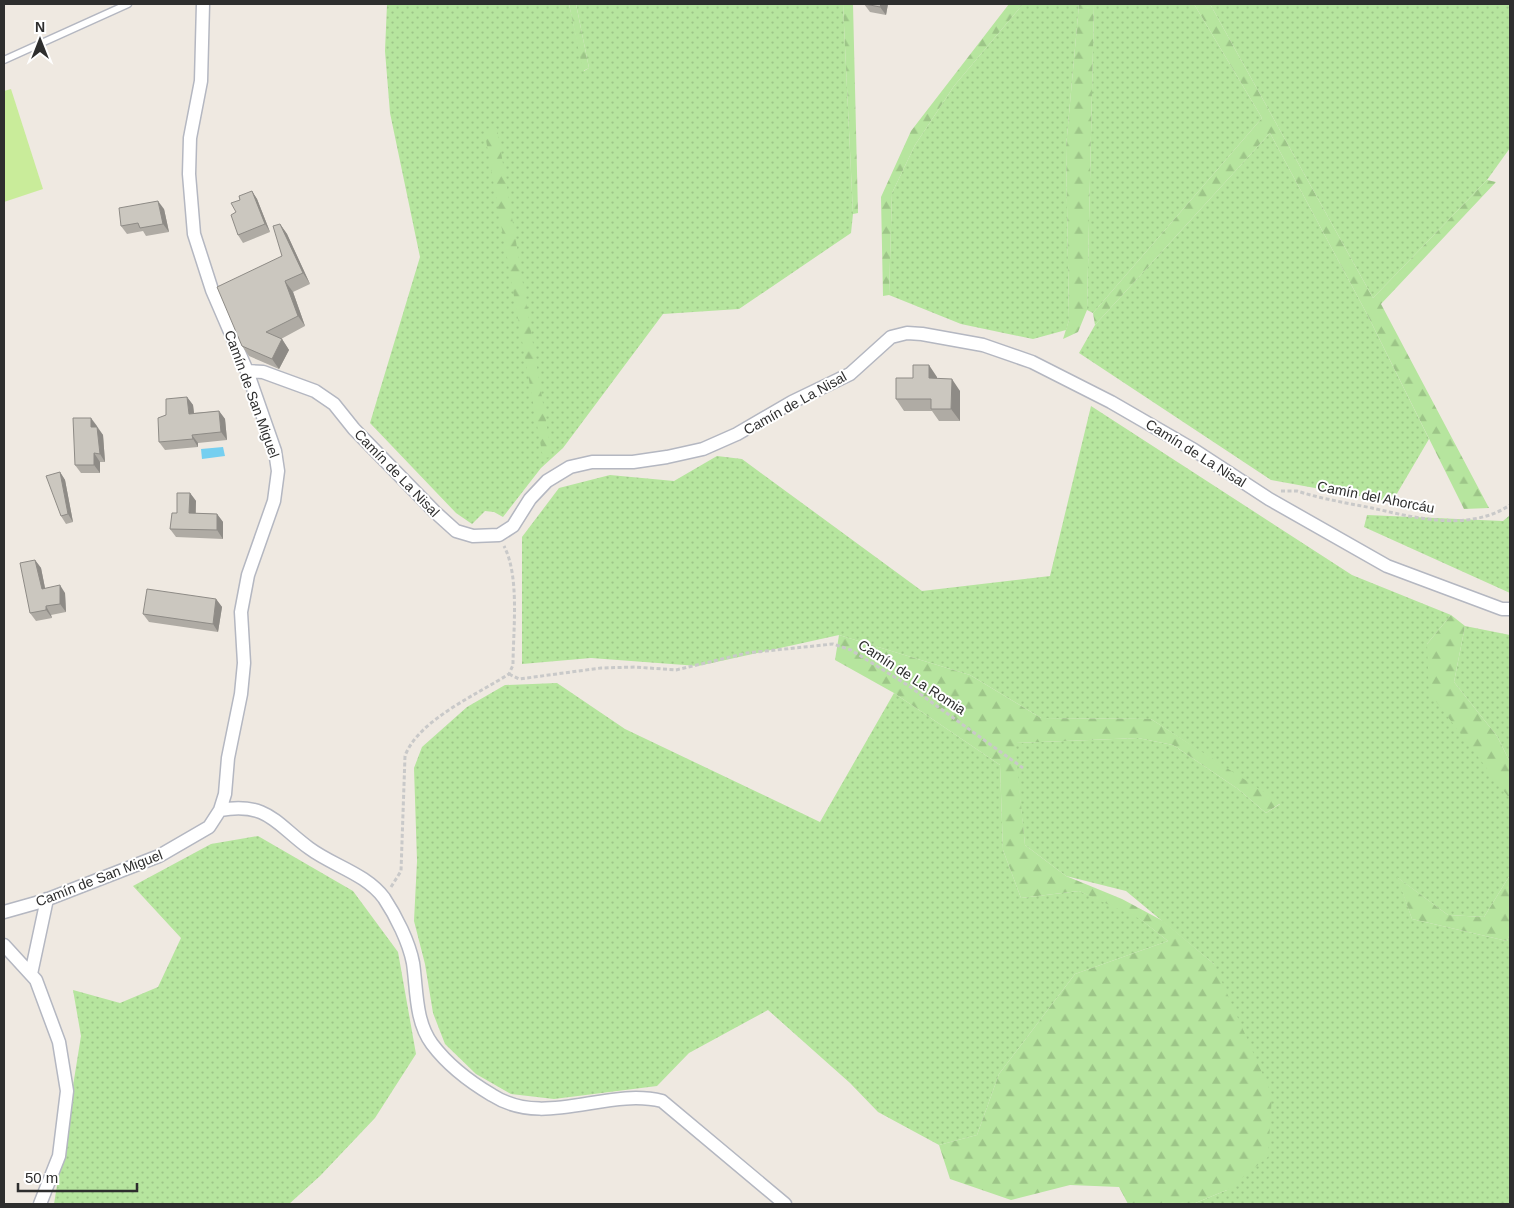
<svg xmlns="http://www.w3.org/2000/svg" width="1514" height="1208" viewBox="0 0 1514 1208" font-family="Helvetica,sans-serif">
  <defs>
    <pattern id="green-dots" width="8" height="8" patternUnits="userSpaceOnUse" patternTransform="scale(1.25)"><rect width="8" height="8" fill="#b6e59e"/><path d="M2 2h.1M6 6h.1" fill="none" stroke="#9dc588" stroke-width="1.8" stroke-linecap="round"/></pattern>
    <pattern id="forest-firs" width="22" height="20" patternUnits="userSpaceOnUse" patternTransform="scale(1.25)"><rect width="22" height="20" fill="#b6e59e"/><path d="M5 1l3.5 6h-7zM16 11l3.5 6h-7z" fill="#9dc588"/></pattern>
  </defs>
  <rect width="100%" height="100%" fill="#efe9e1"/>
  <!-- green -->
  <path fill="url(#green-dots)" d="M 387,4 L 569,4 L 584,71 L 589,68 L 576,4 L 843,4 L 853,214 L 851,233 L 739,309 L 663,314 L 563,448 L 541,468 L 503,517 L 494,512 L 485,511 L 472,524 L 456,513 L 370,423 L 420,257 L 390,113 L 385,51 Z
    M 1023,4 L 1079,4 L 1066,147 L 1069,320 L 1066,330 L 1033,339 L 961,324 L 889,295 L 892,193 L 915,145 L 954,86 Z
    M 1094,4 L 1194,4 L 1262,118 L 1093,313 L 1087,310 Z
    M 1210,4 L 1510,4 L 1510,148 L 1487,180 L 1373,298 Z
    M 1270,133 L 1368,316 L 1429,439 L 1392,502 L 1271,480 L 1079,353 L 1095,325 Z
    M 1091,406 L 1352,575 L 1451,615 L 1427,644 L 1510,799 L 1510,875 L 1484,917 L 1448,915 L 1398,878 L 1412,919 L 1507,941 L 1510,934 L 1510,1204 L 1193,1204 L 1227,1190 L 1214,964 L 1126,891 L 1066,876 L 1025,845 L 1014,743 L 1138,738 L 1173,745 L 1238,789 L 1266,813 L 1280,804 L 1151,719 L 1041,718 L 970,675 L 839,635 L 698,666 L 591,658 L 522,664 L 522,537 L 559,488 L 610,475 L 674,481 L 717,456 L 742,459 L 922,591 L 1050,576 Z
    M 1367,515 L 1503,521 L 1510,515 L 1510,593 L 1364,527 Z
    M 1465,626 L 1510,635 L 1510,762 L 1497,736 L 1454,682 Z
    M 557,683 L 625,729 L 820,822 L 894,693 L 1000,765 L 1003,850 L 1021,898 L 1079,891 L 1134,914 L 1168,941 L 1075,974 L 999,1074 L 977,1135 L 939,1145 L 878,1112 L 850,1083 L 768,1010 L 689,1053 L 657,1086 L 554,1099 L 511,1094 L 476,1074 L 445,1044 L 433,1013 L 425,964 L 414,921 L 417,861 L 414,768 L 422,747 L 467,707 L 505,685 Z
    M 258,836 L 353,891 L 398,952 L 416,1054 L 375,1118 L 320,1176 L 289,1204 L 54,1204 L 81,1036 L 73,990 L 120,1003 L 158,987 L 181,938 L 133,886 L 211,844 Z"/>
  <!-- forest -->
  <path fill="url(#forest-firs)" d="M 569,4 L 576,4 L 589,68 L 583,71 Z
    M 843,4 L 853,4 L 858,213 L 853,214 Z
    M 1009,4 L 1023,4 L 954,86 L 915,145 L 892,193 L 889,295 L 883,296 L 881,197 L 911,131 Z
    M 1079,4 L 1094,4 L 1087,310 L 1078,332 L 1063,339 L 1069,320 L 1066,147 Z
    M 1194,4 L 1210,4 L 1373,298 L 1487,180 L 1496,182 L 1381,304 L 1489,508 L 1464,509 L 1368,316 L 1270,133 L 1095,325 L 1093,313 L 1262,118 Z
    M 497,128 L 552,457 L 543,458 L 484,129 Z
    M 1451,615 L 1465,626 L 1454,682 L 1497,736 L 1510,762 L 1510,799 L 1429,692 L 1427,644 Z
    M 839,635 L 970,675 L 1041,718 L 1151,719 L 1281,803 L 1266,813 L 1238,789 L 1173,745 L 1138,738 L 1015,743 L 1025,845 L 1066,876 L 1122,899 L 1163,921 L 1214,964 L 1272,1095 L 1268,1157 L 1227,1190 L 1193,1204 L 1128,1204 L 1119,1187 L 1070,1185 L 1011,1200 L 950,1179 L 939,1145 L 977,1135 L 999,1074 L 1075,974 L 1168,941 L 1140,919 L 1079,891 L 1021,898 L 1003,850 L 1000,765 L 894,693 L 835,660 Z
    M 1510,875 L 1510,934 L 1507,941 L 1412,919 L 1397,877 L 1448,915 L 1484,917 Z"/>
  <!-- pitch -->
  <path fill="#c9ec9a" d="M 11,89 L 43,189 L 4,202 L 4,91 Z"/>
  <!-- water -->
  <path fill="#75cff0" d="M 223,447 L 225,456 L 202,459 L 201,449 Z"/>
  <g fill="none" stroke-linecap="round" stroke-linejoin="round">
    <!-- lane casing -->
    <g stroke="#b4b7c1" stroke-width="9">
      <path id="lane" d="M 4,60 L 128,4"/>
    </g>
    <!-- street casing -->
    <g stroke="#b4b7c1" stroke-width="15">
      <path id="street" d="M 247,371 L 263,372 L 315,391 L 334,404 L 354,429 L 435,512 L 456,531 L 473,536 L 499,535 L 513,526 L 530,499 L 547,481 L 570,467 L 592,462 L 633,462 L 667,457 L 703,449 L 737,434 L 792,402 L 850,374 L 891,337 L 907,333 L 922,334 L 983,345 L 1032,362 L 1111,402 L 1194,450 L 1269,499 L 1387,566 L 1502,609 L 1510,609
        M 220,810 C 268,802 275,823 309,848 C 333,866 365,873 384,898 C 396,916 409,942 413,963 C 417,990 415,1021 432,1044 C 447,1064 470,1082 492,1095 C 545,1129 606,1087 662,1101 L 785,1204
        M 4,912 L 43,901 L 159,856 L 209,827 L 220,810 L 225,794 L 228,758 L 241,694 L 244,663 L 241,612 L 248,575 L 274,501 L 278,471 L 275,451 L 247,371 L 212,290 L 194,234 L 189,174 L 190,138 L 201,81 L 203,4
        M 4,945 L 36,980 L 59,1042 L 67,1091 L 59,1156 L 40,1204
        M 31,974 L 47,899"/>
    </g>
    <!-- path -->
    <path stroke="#c9c9c9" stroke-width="3" stroke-dasharray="4 2.5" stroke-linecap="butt" d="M 1281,491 L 1297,491 C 1322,499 1347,503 1372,508 C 1416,518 1469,532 1510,505
      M 509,674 L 519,679 L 601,668 L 635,667 L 676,670 L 747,653 L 833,644 L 851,650 L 909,686 L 1023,768
      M 391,887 L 401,871 L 405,756 C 418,720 478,694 509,674 L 513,665 C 513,631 520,577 504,546"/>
    <!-- lane -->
    <use href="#lane" stroke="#fff" stroke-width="6"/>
    <!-- street -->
    <use href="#street" stroke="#fff" stroke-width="12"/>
  </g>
  <!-- wall -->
  <path fill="#afaba4" d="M 864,4 L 888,4 L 886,15 L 870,12 Z
    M 252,191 L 257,199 L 270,232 L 243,243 L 238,235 L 236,212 L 240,200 Z
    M 164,209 L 169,232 L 146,236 L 143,231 L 127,234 L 121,226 Z
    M 280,224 L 287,234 L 310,284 L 293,292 L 305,326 L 281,339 L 282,339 L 289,350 L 279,369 L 249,356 L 242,346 L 282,256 Z
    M 937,377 L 937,379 L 960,391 L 960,421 L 939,421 L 932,411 L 904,411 L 896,399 Z
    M 187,397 L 193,405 L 194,413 L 219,411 L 225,419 L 227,440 L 198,443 L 198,447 L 165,450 L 159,442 L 166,415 Z
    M 97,426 L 103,435 L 105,462 L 100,462 L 100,473 L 81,473 L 75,465 Z
    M 60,472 L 65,480 L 73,522 L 66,524 L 61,516 Z
    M 190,493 L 196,501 L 196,513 L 217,514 L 223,522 L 223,539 L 176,537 L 170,529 L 177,513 Z
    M 35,560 L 41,568 L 45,588 L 65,593 L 66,612 L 51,615 L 52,618 L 36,621 L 30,613 Z
    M 216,599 L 222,607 L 218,632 L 149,622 L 143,614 Z"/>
  <!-- shaded-wall -->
  <path fill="#8e8b86" d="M 881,4 L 888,4 L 886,15 L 880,7 Z
    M 252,191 L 257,199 L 270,232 L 265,224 Z
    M 158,201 L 164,209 L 169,232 L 163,224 Z
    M 280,224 L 287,234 L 310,284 L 303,273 Z
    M 285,281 L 293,292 L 305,326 L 298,316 Z
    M 282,339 L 289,350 L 279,369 L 272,359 Z
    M 929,365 L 937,377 L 937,391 L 929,378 Z
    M 952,379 L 960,391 L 960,421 L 951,409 Z
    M 187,397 L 193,405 L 195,422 L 189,414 Z
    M 219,411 L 225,419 L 227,440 L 221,432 Z
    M 91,418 L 97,426 L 97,435 L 91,427 Z
    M 97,427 L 103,435 L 105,462 L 100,454 Z
    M 192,435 L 198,443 L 198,447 L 193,439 Z
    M 94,453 L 100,462 L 100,473 L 94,465 Z
    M 60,472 L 65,480 L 73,522 L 68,514 Z
    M 190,493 L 196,501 L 195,521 L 189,513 Z
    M 217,514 L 223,522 L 223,539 L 217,530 Z
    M 35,560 L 41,568 L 47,598 L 42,589 Z
    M 60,585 L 65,593 L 66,612 L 60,604 Z
    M 216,599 L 222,607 L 218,632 L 213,624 Z
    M 46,606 L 51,615 L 52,618 L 46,610 Z"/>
  <!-- building -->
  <path fill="#cbc7bf" stroke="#8e8b86" d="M 865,4 L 881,4 L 880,7 Z
    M 252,191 L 265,224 L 238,235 L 231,215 L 236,212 L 231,203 L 240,200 L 239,196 Z
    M 158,201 L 163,224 L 140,228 L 138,223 L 121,226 L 119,208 Z
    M 280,224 L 303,273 L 285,281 L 298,316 L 266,332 L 282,339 L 272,359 L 242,346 L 217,287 L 282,256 L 273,226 Z
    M 913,365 L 929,365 L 929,378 L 952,379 L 951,409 L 931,409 L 931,399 L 896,399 L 896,378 L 913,378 Z
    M 187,397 L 189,414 L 219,411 L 221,432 L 192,435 L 193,439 L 159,442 L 158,418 L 166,415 L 166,399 Z
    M 73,418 L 91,418 L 91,427 L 97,427 L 100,454 L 94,453 L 94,465 L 75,465 Z
    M 60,472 L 68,514 L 61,516 L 46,476 Z
    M 177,493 L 190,493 L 189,513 L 217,514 L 217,530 L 170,529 L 172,513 L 177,513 Z
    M 35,560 L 42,589 L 60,585 L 60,604 L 46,606 L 46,610 L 30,613 L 20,563 Z
    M 147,589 L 216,599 L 213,624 L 143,614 Z"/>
  <g text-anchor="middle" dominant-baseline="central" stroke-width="4" stroke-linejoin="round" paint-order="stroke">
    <!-- street labels -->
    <g font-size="14" fill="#2e2e2e" stroke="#fff">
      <text transform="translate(252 394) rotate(70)">Camín de San Miguel</text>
      <text transform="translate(795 403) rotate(-29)">Camín de La Nisal</text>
      <text transform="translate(1196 453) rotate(32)">Camín de La Nisal</text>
      <text transform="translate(397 473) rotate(46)">Camín de La Nisal</text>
      <text transform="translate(1376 497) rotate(11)">Camín del Ahorcáu</text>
      <text transform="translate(912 677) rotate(33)">Camín de La Romia</text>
      <text transform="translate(99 878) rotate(-21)">Camín de San Miguel</text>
    </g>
  </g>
  <!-- border -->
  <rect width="1514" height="1208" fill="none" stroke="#2e2e2e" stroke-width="10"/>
  <!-- north arrow -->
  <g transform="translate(40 40)" stroke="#ffffff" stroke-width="4" paint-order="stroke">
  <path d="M0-4L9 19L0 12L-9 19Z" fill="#2e2e2e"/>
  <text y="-8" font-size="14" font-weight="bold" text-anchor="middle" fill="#2e2e2e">N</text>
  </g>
  <!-- scale -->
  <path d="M18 1183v8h119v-8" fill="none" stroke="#2e2e2e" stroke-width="2.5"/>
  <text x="25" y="1183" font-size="15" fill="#2e2e2e" stroke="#ffffff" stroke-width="4" paint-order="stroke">50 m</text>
</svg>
